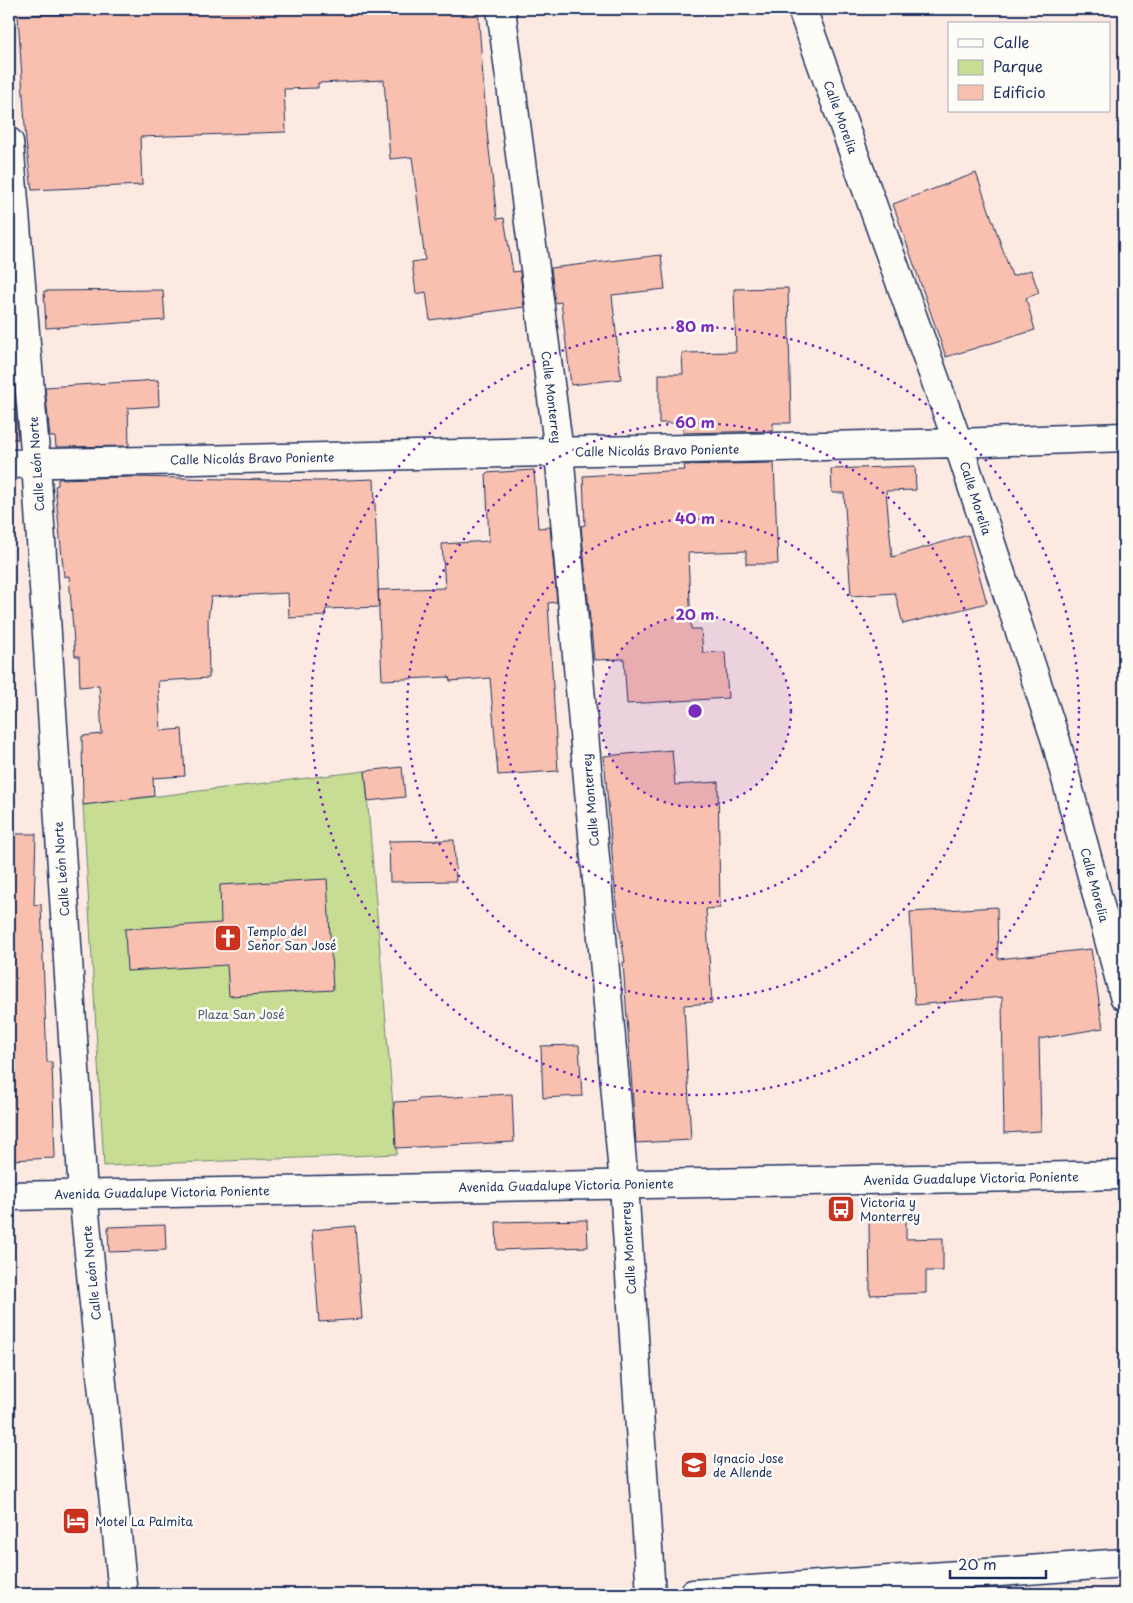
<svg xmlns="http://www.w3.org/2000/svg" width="1133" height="1603" viewBox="0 0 1133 1603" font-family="'Playpen Sans',sans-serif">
  <rect width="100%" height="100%" fill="#fceae2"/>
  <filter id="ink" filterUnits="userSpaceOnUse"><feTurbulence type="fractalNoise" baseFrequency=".02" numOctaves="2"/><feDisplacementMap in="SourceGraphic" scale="10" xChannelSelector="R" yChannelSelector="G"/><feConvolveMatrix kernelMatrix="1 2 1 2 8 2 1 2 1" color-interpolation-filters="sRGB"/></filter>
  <g filter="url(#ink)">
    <!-- green -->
    <path fill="#c7dd93" stroke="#718678" d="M 365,771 L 397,1154 L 104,1166 L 83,805 Z"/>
    <!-- building -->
    <path fill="#f9c0b0" stroke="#1b2f5e" d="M 319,9 L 478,9 L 487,132 L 497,219 L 504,218 L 513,272 L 520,271 L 524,307 L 430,320 L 426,292 L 416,294 L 412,262 L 425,260 L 412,157 L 390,159 L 384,80 L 318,83 L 318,88 L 284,89 L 286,132 L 140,137 L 142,185 L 32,190 L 26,142 L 18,15 Z
      M 976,173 L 1012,276 L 1031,270 L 1039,293 L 1026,298 L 1035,330 L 946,357 L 893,204 Z
      M 661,255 L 665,289 L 612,295 L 621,379 L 571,385 L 561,302 L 555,303 L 551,268 Z
      M 788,288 L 791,423 L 773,423 L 773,431 L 683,433 L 683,423 L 659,423 L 659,374 L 683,374 L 682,353 L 736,352 L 734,289 Z
      M 163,290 L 165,320 L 46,328 L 44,291 Z
      M 158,380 L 159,406 L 128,408 L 129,446 L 56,447 L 55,437 L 50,437 L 45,387 Z
      M 9,389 L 14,389 L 18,439 L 9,439 Z
      M 774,463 L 778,564 L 746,564 L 746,551 L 688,553 L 691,629 L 701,629 L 703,653 L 725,652 L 728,698 L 627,704 L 624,659 L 594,660 L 581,526 L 585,525 L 583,476 L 685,470 L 684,465 Z
      M 915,466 L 916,490 L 886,491 L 892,557 L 968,535 L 987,603 L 903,624 L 895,593 L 851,596 L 844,493 L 832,493 L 831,469 Z
      M 534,470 L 538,528 L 550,527 L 557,602 L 548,603 L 558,771 L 498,775 L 490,678 L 450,681 L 449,677 L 382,680 L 378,590 L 445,588 L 442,544 L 489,541 L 486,473 Z
      M 131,477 L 320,481 L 374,479 L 379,607 L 326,609 L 325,616 L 289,618 L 288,593 L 211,597 L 208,619 L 209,678 L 158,681 L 161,731 L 182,729 L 185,776 L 153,778 L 154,796 L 83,805 L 82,736 L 102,734 L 99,685 L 80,687 L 79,656 L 75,656 L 69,576 L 64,577 L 55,486 L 58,485 L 58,479 Z
      M 672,750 L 675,785 L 718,782 L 720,908 L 706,909 L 712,1003 L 684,1005 L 691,1140 L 636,1143 L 623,962 L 625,962 L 617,913 L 604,756 Z
      M 402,767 L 405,797 L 368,801 L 365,771 Z
      M 9,834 L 36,834 L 34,905 L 41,904 L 47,1062 L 52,1062 L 55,1158 L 9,1160 L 9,1095 L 12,1095 L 9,1037 Z
      M 454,840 L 456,881 L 390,882 L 389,841 Z
      M 327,879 L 333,990 L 229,996 L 227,965 L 127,971 L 125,929 L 221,923 L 220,885 Z
      M 997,907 L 998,959 L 1091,949 L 1103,1028 L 1039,1039 L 1041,1131 L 1004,1133 L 1002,997 L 915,1005 L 910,912 Z
      M 579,1045 L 582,1096 L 543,1098 L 541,1046 Z
      M 512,1094 L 514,1142 L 396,1148 L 394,1102 L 418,1101 L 418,1099 Z
      M 587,1220 L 588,1247 L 497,1250 L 496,1222 Z
      M 906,1220 L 906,1239 L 943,1238 L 943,1271 L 926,1271 L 926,1293 L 870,1295 L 869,1221 Z
      M 165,1225 L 166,1250 L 109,1252 L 108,1227 Z
      M 355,1226 L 362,1319 L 319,1322 L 312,1230 Z"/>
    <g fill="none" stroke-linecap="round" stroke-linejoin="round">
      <!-- street casing -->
      <g stroke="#1b2f5e" stroke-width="31">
        <path id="street" d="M 501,9 L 559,452 L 624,1185 L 651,1594
          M 802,9 L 958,443 L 1056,741 L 1124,996
          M 9,142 L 36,463 L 83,1193 L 123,1594
          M 9,464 L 958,443 L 1124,437
          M 693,1594 L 1124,1563"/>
      </g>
      <!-- secondary casing -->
      <g stroke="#1b2f5e" stroke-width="31">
        <path id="secondary" d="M 9,1196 L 1124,1175"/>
      </g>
      <!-- street -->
      <use href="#street" stroke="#fdfcf7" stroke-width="28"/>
      <!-- secondary -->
      <use href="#secondary" stroke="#fdfcf7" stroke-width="28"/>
    </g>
  </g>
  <!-- distance rings -->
  <circle cx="695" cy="711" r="96" fill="#7b2cbf" fill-opacity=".12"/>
  <g fill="none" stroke="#7b2cbf" stroke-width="2.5" stroke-dasharray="2.5 5">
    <circle cx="695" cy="711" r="96"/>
    <circle cx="695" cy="711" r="192"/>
    <circle cx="695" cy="711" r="288"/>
    <circle cx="695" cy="711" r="384"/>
  </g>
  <!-- icons -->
  <defs>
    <g id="church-square" transform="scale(1.4375)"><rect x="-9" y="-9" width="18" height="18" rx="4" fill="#c8321e" stroke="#fdfcf7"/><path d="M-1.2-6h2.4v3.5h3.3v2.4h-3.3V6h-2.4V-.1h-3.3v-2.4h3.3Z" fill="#fff"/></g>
    <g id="bus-square" transform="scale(1.4375)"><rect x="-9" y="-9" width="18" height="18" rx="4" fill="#c8321e" stroke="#fdfcf7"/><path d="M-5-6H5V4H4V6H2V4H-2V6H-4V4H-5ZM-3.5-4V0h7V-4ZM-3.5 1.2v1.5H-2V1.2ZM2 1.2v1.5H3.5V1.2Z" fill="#fff"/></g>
    <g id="school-square" transform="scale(1.4375)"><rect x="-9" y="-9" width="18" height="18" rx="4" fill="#c8321e" stroke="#fdfcf7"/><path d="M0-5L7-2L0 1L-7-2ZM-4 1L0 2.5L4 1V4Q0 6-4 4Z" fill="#fff"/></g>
    <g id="hotel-square" transform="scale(1.4375)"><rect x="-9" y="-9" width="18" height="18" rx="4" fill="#c8321e" stroke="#fdfcf7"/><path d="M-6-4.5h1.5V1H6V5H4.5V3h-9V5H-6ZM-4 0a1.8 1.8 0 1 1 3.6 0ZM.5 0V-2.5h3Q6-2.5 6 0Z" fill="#fff"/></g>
  </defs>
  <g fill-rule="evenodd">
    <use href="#church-square" x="228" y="938"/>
    <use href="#bus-square" x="841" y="1209"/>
    <use href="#school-square" x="694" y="1465"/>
    <use href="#hotel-square" x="76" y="1521"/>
  </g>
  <g text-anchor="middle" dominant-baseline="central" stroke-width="5" stroke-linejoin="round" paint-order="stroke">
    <!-- street labels -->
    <g font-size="12" fill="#1b2f5e" stroke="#fdfcf7">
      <text transform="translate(841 117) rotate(70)">Calle Morelia</text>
      <text transform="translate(552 397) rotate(83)">Calle Monterrey</text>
      <text transform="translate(657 450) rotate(-1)">Calle Nicolás Bravo Poniente</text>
      <text transform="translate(252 458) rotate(-1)">Calle Nicolás Bravo Poniente</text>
      <text transform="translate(36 464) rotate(-94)">Calle León Norte</text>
      <text transform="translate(976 498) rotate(72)">Calle Morelia</text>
      <text transform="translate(590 800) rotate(-95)">Calle Monterrey</text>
      <text transform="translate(61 869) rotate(-94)">Calle León Norte</text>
      <text transform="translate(1095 885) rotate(75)">Calle Morelia</text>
      <text transform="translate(971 1178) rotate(-1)">Avenida Guadalupe Victoria Poniente</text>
      <text transform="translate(566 1185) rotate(-1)">Avenida Guadalupe Victoria Poniente</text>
      <text transform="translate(162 1192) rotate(-1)">Avenida Guadalupe Victoria Poniente</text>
      <text transform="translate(628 1248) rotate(-94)">Calle Monterrey</text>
      <text transform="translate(91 1273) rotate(-96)">Calle León Norte</text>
    </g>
    <!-- poi labels -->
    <g font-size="12" fill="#1b2f5e" stroke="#fdfcf7" text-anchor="start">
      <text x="247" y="931">Templo del<tspan x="247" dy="14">Señor San José</tspan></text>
      <text x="860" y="1202">Victoria y<tspan x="860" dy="14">Monterrey</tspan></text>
      <text x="713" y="1458">Ignacio Jose<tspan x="713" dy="14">de Allende</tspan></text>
      <text x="95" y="1521">Motel La Palmita</text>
    </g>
    <!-- park labels -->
    <g font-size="12" fill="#465a6b" stroke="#fdfcf7">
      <text x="241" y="1014">Plaza San José</text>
    </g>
  </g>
  <circle cx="695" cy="711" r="8" fill="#7b2cbf" stroke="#fdfcf7" stroke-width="2.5"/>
  <g font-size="15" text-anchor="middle" font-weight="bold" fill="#7b2cbf" stroke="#fdfcf7" stroke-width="5" stroke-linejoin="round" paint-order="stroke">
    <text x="695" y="332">80 m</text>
    <text x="695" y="428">60 m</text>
    <text x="695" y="524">40 m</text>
    <text x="695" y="620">20 m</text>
  </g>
  <!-- margin -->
  <rect width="1133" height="1603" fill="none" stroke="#fdfcf7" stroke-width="30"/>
  <rect x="15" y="15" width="1103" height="1573" fill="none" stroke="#1b2f5e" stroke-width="2" filter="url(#ink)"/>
  <!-- legend -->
  <rect x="948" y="22" width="162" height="90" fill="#fdfcf7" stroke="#a3aaba"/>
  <rect x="958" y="39" width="25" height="8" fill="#fdfcf7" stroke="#a3aaba"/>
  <text x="993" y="48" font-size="15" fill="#1b2f5e">Calle</text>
  <rect x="958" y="60" width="25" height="15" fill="#c7dd93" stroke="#a3aaba"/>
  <text x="993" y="72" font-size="15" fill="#1b2f5e">Parque</text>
  <rect x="958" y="85" width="25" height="15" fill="#f9c0b0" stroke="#a3aaba"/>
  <text x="993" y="98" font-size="15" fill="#1b2f5e">Edificio</text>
  <!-- scale -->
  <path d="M950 1570v8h96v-8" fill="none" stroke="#1b2f5e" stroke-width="2.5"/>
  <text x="958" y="1570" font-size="15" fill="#1b2f5e" stroke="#fdfcf7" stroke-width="4" paint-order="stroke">20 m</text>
</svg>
